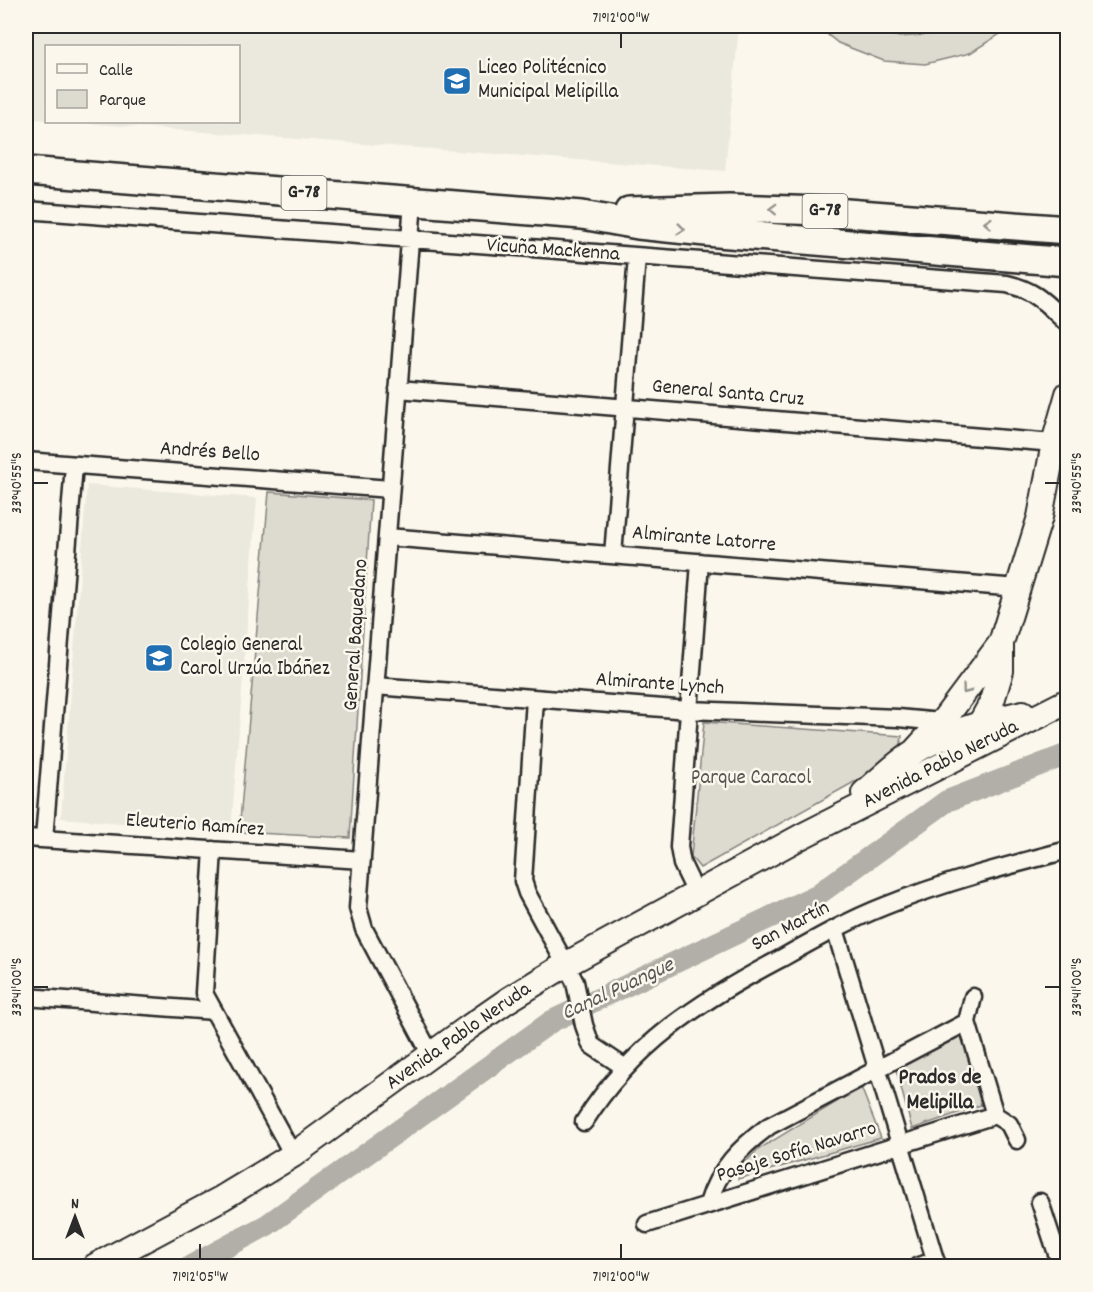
<svg xmlns="http://www.w3.org/2000/svg" width="1093" height="1292" viewBox="0 0 1093 1292" font-family="Dekko,sans-serif">
  <rect width="100%" height="100%" fill="#fbf7ec"/>
  <filter id="ink" filterUnits="userSpaceOnUse"><feTurbulence type="fractalNoise" baseFrequency=".0167" numOctaves="2"/><feDisplacementMap in="SourceGraphic" scale="12" xChannelSelector="R" yChannelSelector="G"/><feConvolveMatrix kernelMatrix="1 2 1 2 8 2 1 2 1" color-interpolation-filters="sRGB"/></filter>
  <g filter="url(#ink)">
    <!-- built -->
    <path fill="#ebe8de" d="M 26,26 L 739,26 L 725,171 L 70,122 L 238,122 L 238,46 L 46,46 L 46,120 L 26,118 Z
      M 87,485 L 257,498 L 231,832 L 61,818 Z"/>
    <!-- green -->
    <path fill="#dddad0" stroke="#84827e" stroke-width="1.5" d="M 817,26 L 861,26 L 873,31 L 900,37 L 934,34 L 957,26 L 1009,26 L 1005,31 L 970,53 L 925,64 L 884,61 L 838,43 Z
      M 269,492 L 371,500 L 350,838 L 239,832 Z
      M 704,722 L 902,736 L 899,757 L 700,868 L 691,857 Z
      M 963,1035 L 981,1105 L 912,1129 L 896,1069 Z
      M 861,1087 L 881,1138 L 738,1179 L 741,1166 L 759,1149 Z"/>
    <g fill="none" stroke-linecap="round" stroke-linejoin="round">
      <!-- canal -->
      <path stroke="#b1afa7" stroke-width="22" d="M 191,1266 L 267,1225 L 552,1021 L 817,895 L 947,801 L 1068,754"/>
      <!-- minor casing -->
      <g stroke="#2b2b2b" stroke-width="21">
        <path id="minor" d="M 413,202 L 358,908 L 364,929 L 431,1055
          M 26,210 L 1007,284 C 1037,291 1046,304 1068,324
          M 398,389 L 1054,443
          M 26,461 L 390,489
          M 387,537 L 1018,588
          M 613,555 L 637,257
          M 375,686 L 689,710 L 898,718 L 941,722
          M 535,699 L 523,881 L 527,893 L 575,982 L 584,1025 L 591,1045 L 624,1067
          M 26,838 L 362,860
          M 44,839 L 74,465
          M 213,850 L 204,993 L 293,1155
          M 696,893 L 682,864 L 679,847 L 700,562
          M 835,929 L 937,1266
          M 26,997 L 214,1011
          M 973,997 L 967,1022 L 995,1115 L 1009,1124 L 1017,1140
          M 584,1122 C 632,1045 700,1001 780,959 C 814,940 849,920 885,906 C 944,882 1006,866 1068,850
          M 1040,1202 L 1061,1266
          M 708,1204 C 718,1169 741,1147 769,1126 L 967,1022
          M 647,1224 L 995,1115
          M 918,1266 L 936,1261"/>
      </g>
      <!-- secondary casing -->
      <g stroke="#2b2b2b" stroke-width="28">
        <path id="secondary" d="M 976,731 L 991,704 L 1001,671 L 1001,643
          M 914,752 L 945,718 L 1001,643 L 1040,517 L 1054,443 L 1068,394
          M 864,793 C 880,780 896,763 914,752 C 947,732 986,721 1023,713
          M 95,1266 L 222,1198 L 293,1155 L 469,1027 L 508,1000 L 565,965 L 802,836 L 1068,701"/>
      </g>
      <!-- primary casing -->
      <g stroke="#2b2b2b" stroke-width="32">
        <path id="primary" d="M 26,171 L 582,215 L 638,225 L 706,232 L 1068,262
          M 629,211 L 729,208 L 821,211 L 1068,230"/>
      </g>
      <!-- minor -->
      <use href="#minor" stroke="#fbf7ec" stroke-width="16"/>
      <!-- secondary -->
      <use href="#secondary" stroke="#fbf7ec" stroke-width="24"/>
      <!-- primary -->
      <use href="#primary" stroke="#fbf7ec" stroke-width="27"/>
    </g>
    <!-- one-way arrows -->
    <defs><path id="oneway-chevron" d="M-2-3.5L2.5 0L-2 3.5" fill="none" stroke-width="1.6" stroke-linecap="round" stroke-linejoin="round" transform="scale(1.5)"/></defs>
    <g stroke="#93918c">
      <use href="#oneway-chevron" transform="translate(773 209) rotate(-178)"/>
      <use href="#oneway-chevron" transform="translate(988 223) rotate(-176)"/>
      <use href="#oneway-chevron" transform="translate(681 229) rotate(6)"/>
      <use href="#oneway-chevron" transform="translate(966 690) rotate(127)"/>
    </g>
  </g>
  <!-- ticks -->
  <path fill="none" stroke="#2b2b2b" stroke-width="2" d="M 621,33 L 621,48M 33,483 L 48,483M 1045,483 L 1060,483M 33,987 L 48,987M 1045,987 L 1060,987M 200,1244 L 200,1259M 621,1244 L 621,1259"/>
  <!-- icons -->
  <defs>
    <g id="school-square" transform="scale(1.5)"><rect x="-9" y="-9" width="18" height="18" rx="4" fill="#1f6fb2" stroke="#fbf7ec"/><path d="M0-5L7-2L0 1L-7-2ZM-4 1L0 2.5L4 1V4Q0 6-4 4Z" fill="#fff"/></g>
  </defs>
  <g fill-rule="evenodd">
    <use href="#school-square" x="457" y="81"/>
    <use href="#school-square" x="159" y="658"/>
  </g>
  <g text-anchor="middle" dominant-baseline="central" stroke-width="5" stroke-linejoin="round" paint-order="stroke">
    <!-- shield labels -->
    <g fill="#fbf7ec" stroke="#696865" stroke-width="1.5">
      <rect x="281.5" y="176" width="45" height="34" rx="4.5"/>
      <rect x="802.5" y="194" width="45" height="34" rx="4.5"/>
    </g>
    <g font-size="20" font-weight="bold" fill="#2b2b2b">
      <text x="304" y="193">G-78</text>
      <text x="825" y="211">G-78</text>
    </g>
    <!-- poi labels -->
    <g font-size="21" fill="#2b2b2b" stroke="#fbf7ec" text-anchor="start">
      <text x="478" y="69">Liceo Politécnico<tspan x="478" dy="24">Municipal Melipilla</tspan></text>
      <text x="180" y="646">Colegio General<tspan x="180" dy="24">Carol Urzúa Ibáñez</tspan></text>
    </g>
    <!-- street labels -->
    <g font-size="21" fill="#2b2b2b" stroke="#fbf7ec">
      <text transform="translate(553 251) rotate(4)">Vicuña Mackenna</text>
      <text transform="translate(728 394) rotate(5)">General Santa Cruz</text>
      <text transform="translate(210 453) rotate(4)">Andrés Bello</text>
      <text transform="translate(704 540) rotate(5)">Almirante Latorre</text>
      <text transform="translate(357 635) rotate(-86)">General Baquedano</text>
      <text transform="translate(660 685) rotate(4)">Almirante Lynch</text>
      <text transform="translate(941 765) rotate(-27)">Avenida Pablo Neruda</text>
      <text transform="translate(195 826) rotate(4)">Eleuterio Ramírez</text>
      <text transform="translate(791 927) rotate(-28)">San Martín</text>
      <text transform="translate(459 1037) rotate(-35)">Avenida Pablo Neruda</text>
      <text transform="translate(797 1153) rotate(-17)">Pasaje Sofía Navarro</text>
    </g>
    <!-- park labels -->
    <g font-size="21" fill="#585754" stroke="#fbf7ec">
      <text x="751" y="779">Parque Caracol</text>
    </g>
    <!-- water labels -->
    <g font-size="22" font-style="italic" fill="#5a5956" stroke="#fbf7ec">
      <text transform="translate(618 990) rotate(-25)">Canal Puangue</text>
    </g>
    <!-- neighbourhood labels -->
    <g font-size="22" font-weight="bold" fill="#2b2b2b" stroke="#fbf7ec">
      <text x="940" y="1078">Prados de<tspan x="940" dy="25">Melipilla</tspan></text>
    </g>
  </g>
  <!-- margin -->
  <rect width="1093" height="1292" fill="none" stroke="#fbf7ec" stroke-width="66"/>
  <!-- legend -->
  <rect x="45" y="45" width="195" height="78" fill="#fbf7ec" stroke="#a8a59f" stroke-width="1.5"/>
  <rect x="57" y="64" width="30" height="9" fill="#fbf7ec" stroke="#a8a59f" stroke-width="1.5"/>
  <text x="99" y="75" font-size="18" fill="#2b2b2b">Calle</text>
  <rect x="57" y="90" width="30" height="18" fill="#dddad0" stroke="#a8a59f" stroke-width="1.5"/>
  <text x="99" y="105" font-size="18" fill="#2b2b2b">Parque</text>
  <!-- north arrow -->
  <g transform="translate(75 1217)" stroke="#fbf7ec" stroke-width="4.5" paint-order="stroke">
  <path d="M0-4.5L10 22L0 15L-10 22Z" fill="#2b2b2b"/>
  <text y="-9" font-size="16" font-weight="bold" text-anchor="middle" fill="#2b2b2b">N</text>
  </g>
  <rect x="33" y="33" width="1027" height="1226" fill="none" stroke="#2b2b2b" stroke-width="2"/>
  <g font-size="15" text-anchor="middle" fill="#2b2b2b">
    <text x="621" y="22">71°12'00"W</text>
    <text transform="translate(16 483) rotate(-90)" y="5">33°40'55"S</text>
    <text transform="translate(1076 483) rotate(-90)" y="5">33°40'55"S</text>
    <text transform="translate(16 987) rotate(-90)" y="5">33°41'00"S</text>
    <text transform="translate(1076 987) rotate(-90)" y="5">33°41'00"S</text>
    <text x="200" y="1281">71°12'05"W</text>
    <text x="621" y="1281">71°12'00"W</text>
  </g>
</svg>
